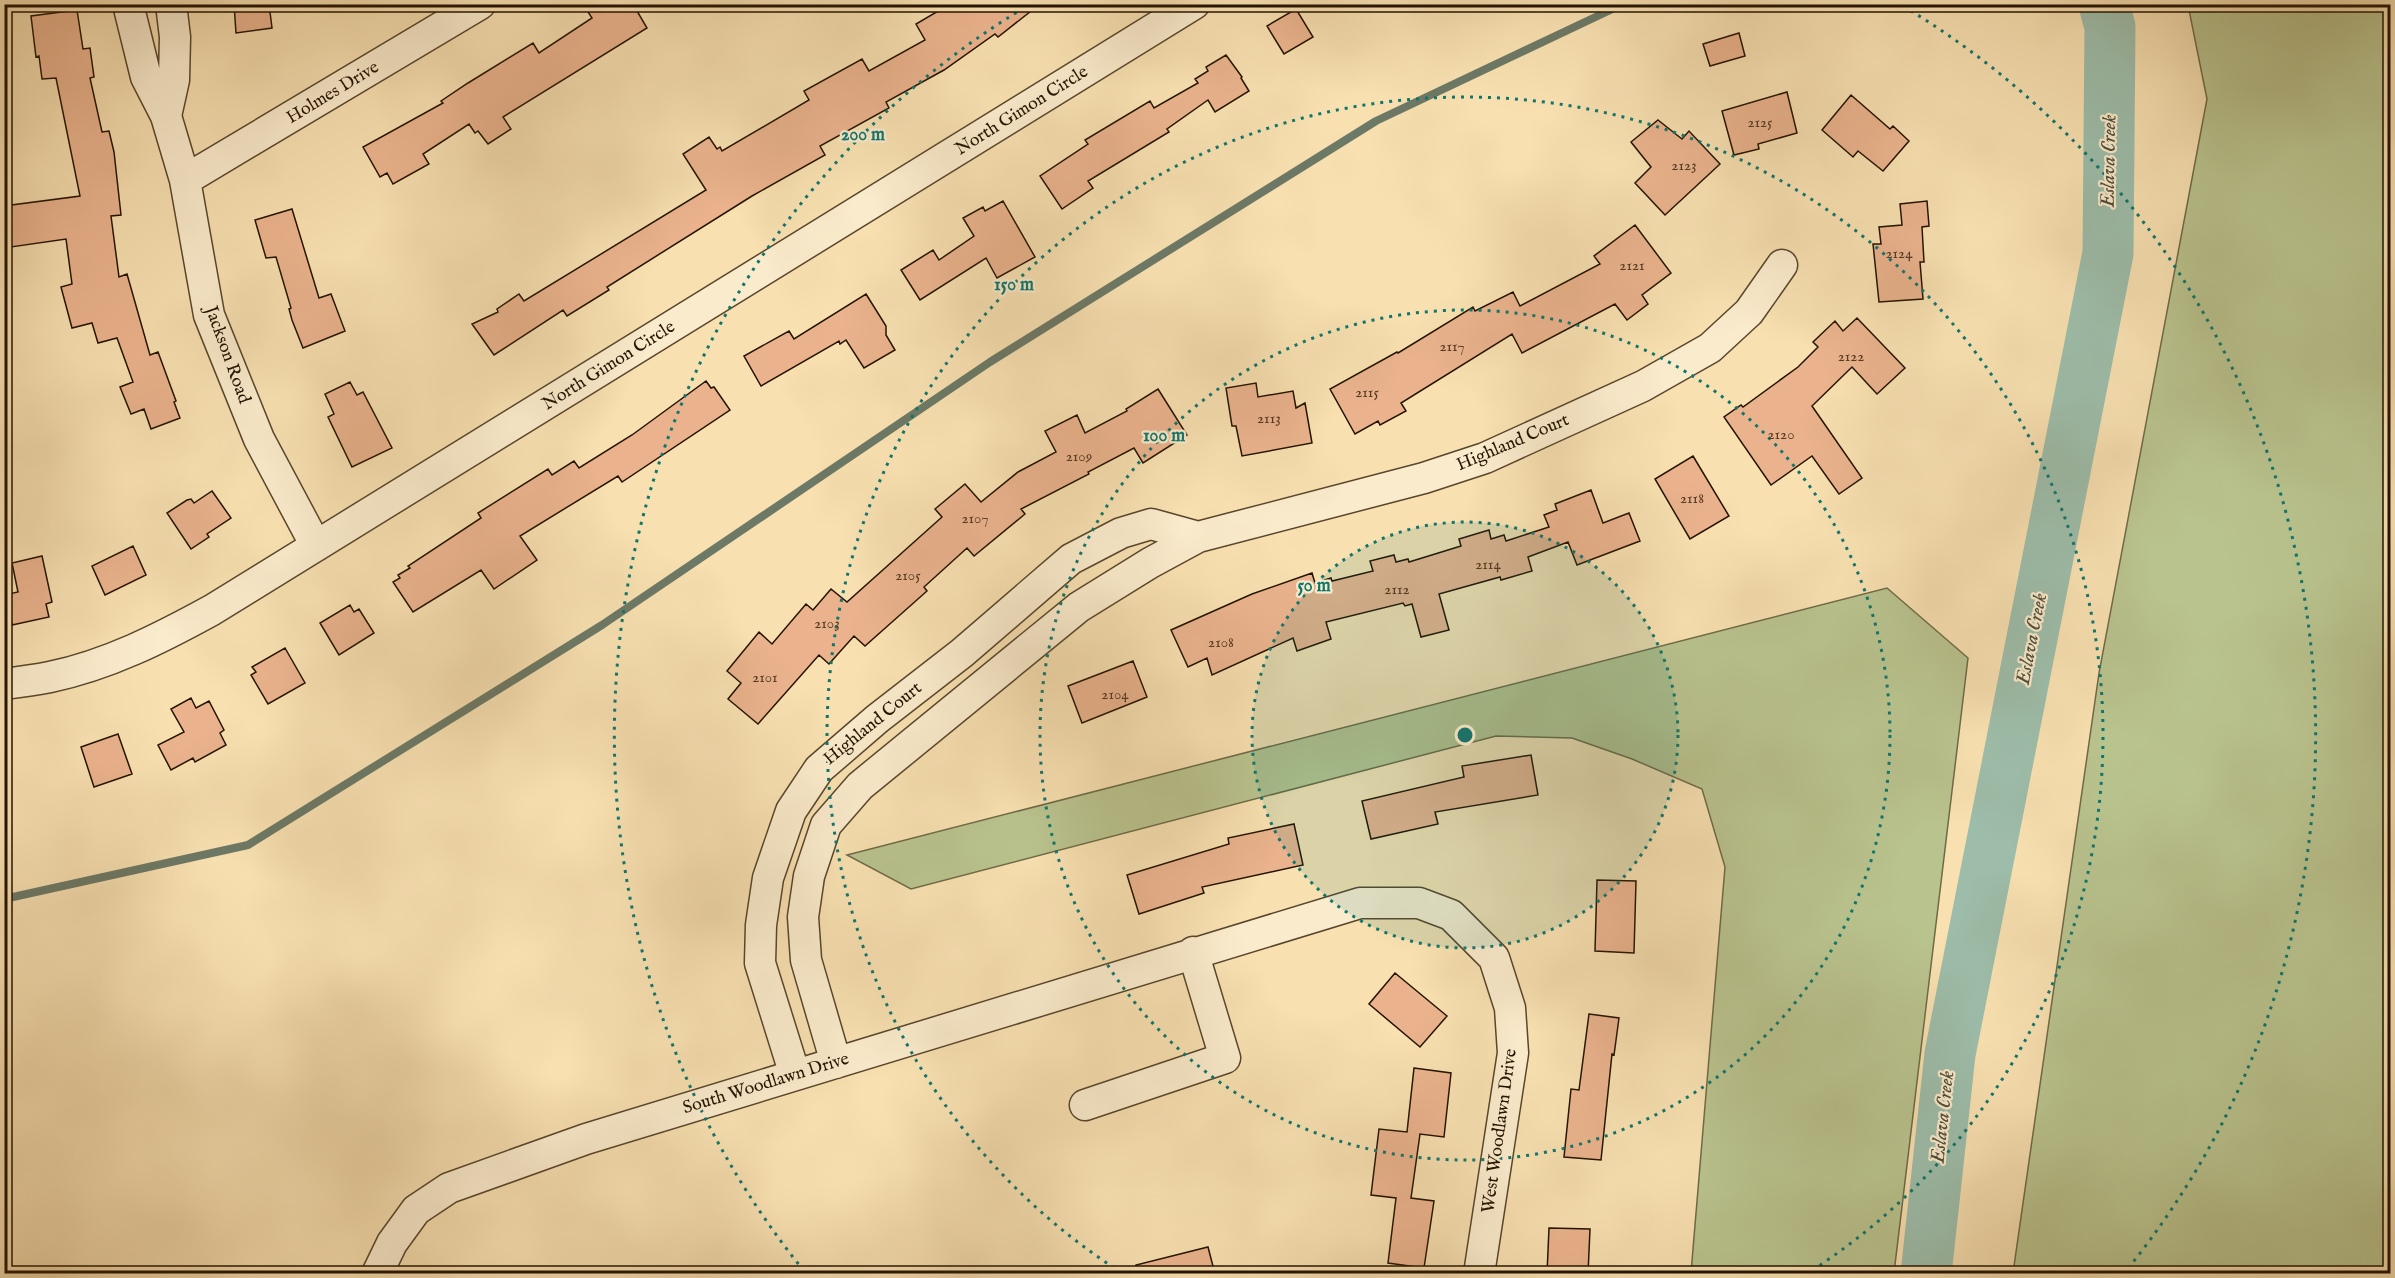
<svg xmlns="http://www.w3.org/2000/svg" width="2395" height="1278" viewBox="0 0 2395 1278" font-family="'IM FELL English',serif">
  <rect width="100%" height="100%" fill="#f8e0b1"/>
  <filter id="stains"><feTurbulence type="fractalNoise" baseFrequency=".00333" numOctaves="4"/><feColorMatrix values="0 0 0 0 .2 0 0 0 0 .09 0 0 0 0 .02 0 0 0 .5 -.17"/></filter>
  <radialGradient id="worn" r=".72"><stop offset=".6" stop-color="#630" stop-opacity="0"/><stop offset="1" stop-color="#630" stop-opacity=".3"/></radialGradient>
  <!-- green -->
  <path fill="#b9c38e" stroke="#6e6b47" stroke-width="1.5" d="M 2188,5 L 2390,5 L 2390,1273 L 2013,1273 L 2099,673 L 2207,99 Z
    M 1887,588 L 1968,658 L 1894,1273 L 1691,1273 L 1725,867 L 1702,789 L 1632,759 L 1572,738 L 1496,736 L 911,889 L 847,855 Z"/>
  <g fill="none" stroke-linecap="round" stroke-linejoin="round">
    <!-- stream -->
    <path stroke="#6c7966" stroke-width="8" d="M 4,899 L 248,845 L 602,625 L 990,362 L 1376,121 L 1623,4"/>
    <!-- river -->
    <path stroke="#9dbdaa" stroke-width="51" d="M 1926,1274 L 1950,1054 L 2108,253 L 2110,27 L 2104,4"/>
  </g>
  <!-- building -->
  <path fill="#eab38d" stroke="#231300" stroke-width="1.5" d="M 234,4 L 269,4 L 272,28 L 236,33 Z
    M 583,4 L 633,4 L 647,28 L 503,117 L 511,129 L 488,144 L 478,131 L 475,133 L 469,124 L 423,154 L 429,164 L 393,184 L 387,173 L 380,177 L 363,147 L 443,103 L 441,101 L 468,83 L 533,43 L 539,53 L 592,18 Z
    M 950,4 L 1040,4 L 998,37 L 995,34 L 944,70 L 886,102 L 889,108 L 820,146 L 825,155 L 752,196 L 607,287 L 609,290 L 567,316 L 563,310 L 494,355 L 472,324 L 498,312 L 497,309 L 519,294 L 524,301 L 706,190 L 683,154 L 709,137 L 717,149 L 720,147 L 722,151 L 809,100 L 804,91 L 862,59 L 869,71 L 925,40 L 916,24 Z
    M 1296,9 L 1313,37 L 1284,54 L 1267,26 Z
    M 77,10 L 83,49 L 90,48 L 94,77 L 90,78 L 102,132 L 109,131 L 114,152 L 121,215 L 111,216 L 119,277 L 127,274 L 150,355 L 158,352 L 176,401 L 174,402 L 180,418 L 151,429 L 144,409 L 131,414 L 120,387 L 133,382 L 117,338 L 98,343 L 92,323 L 72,328 L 61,287 L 72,284 L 66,239 L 4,248 L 4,206 L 80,196 L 56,78 L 42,79 L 39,56 L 36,57 L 31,16 Z
    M 1739,33 L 1745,56 L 1710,66 L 1703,44 Z
    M 1226,55 L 1242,77 L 1241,78 L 1249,91 L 1215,112 L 1208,100 L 1167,129 L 1169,132 L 1088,181 L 1093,188 L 1062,209 L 1040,176 L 1088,144 L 1085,140 L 1150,101 L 1154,108 L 1198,83 L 1195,79 L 1208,71 L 1206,67 Z
    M 1787,92 L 1797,133 L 1758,144 L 1759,149 L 1734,155 L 1722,111 Z
    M 1851,95 L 1890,129 L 1893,126 L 1909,141 L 1883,171 L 1858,151 L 1853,157 L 1822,130 Z
    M 1658,120 L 1682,139 L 1689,131 L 1720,164 L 1665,215 L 1635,183 L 1651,167 L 1631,142 Z
    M 1003,201 L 1035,257 L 997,278 L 986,258 L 920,300 L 901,270 L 933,250 L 939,260 L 974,236 L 963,218 L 983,207 L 985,211 Z
    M 1927,201 L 1929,226 L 1922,227 L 1924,262 L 1920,262 L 1923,299 L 1879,302 L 1873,244 L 1881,244 L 1879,227 L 1902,225 L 1900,204 Z
    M 292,209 L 319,298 L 331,294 L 345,331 L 303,348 L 292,320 L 289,309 L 291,308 L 276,257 L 266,258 L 255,220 Z
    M 1635,225 L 1671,273 L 1642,295 L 1648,304 L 1627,320 L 1615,304 L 1522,353 L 1512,334 L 1401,403 L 1406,411 L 1380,425 L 1378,421 L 1355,434 L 1330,389 L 1397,352 L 1398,353 L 1473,307 L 1475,311 L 1513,292 L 1520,306 L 1600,264 L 1594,256 Z
    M 866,294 L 886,326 L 886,335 L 895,350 L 864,368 L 846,340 L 840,344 L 839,341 L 761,386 L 744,356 L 789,331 L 794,339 Z
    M 1857,318 L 1905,368 L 1877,394 L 1852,367 L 1812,406 L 1862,478 L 1839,494 L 1812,456 L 1771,485 L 1724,417 L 1741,405 L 1743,407 L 1798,367 L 1818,347 L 1813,342 L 1835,321 L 1843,331 Z
    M 706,381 L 711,388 L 714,387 L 730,410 L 622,482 L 618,476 L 520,536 L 537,560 L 494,589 L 481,570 L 413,612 L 393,582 L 400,578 L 398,575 L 410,568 L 408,566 L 481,518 L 478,513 L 548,469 L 552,475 L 574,461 L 579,468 L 632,435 Z
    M 350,382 L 357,395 L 363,392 L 392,448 L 352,467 L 328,417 L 334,414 L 325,394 Z
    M 1256,383 L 1258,397 L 1293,391 L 1296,408 L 1305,403 L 1312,443 L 1242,456 L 1236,426 L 1232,426 L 1226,388 Z
    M 1158,389 L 1187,435 L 1143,463 L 1134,448 L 1088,472 L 1089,474 L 1021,509 L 1025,514 L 974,556 L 967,548 L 924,587 L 927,591 L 865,646 L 854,636 L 829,664 L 819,655 L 758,724 L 728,699 L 741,683 L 727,671 L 759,632 L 772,644 L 806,604 L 813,610 L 831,589 L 847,602 L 942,517 L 935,509 L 965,484 L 981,502 L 1018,472 L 1056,452 L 1045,431 L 1077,415 L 1085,433 L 1127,411 L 1126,409 Z
    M 1693,456 L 1729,516 L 1690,539 L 1655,479 Z
    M 1591,490 L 1603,523 L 1629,513 L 1640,541 L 1577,565 L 1568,542 L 1528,557 L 1532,571 L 1501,580 L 1500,577 L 1439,594 L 1449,630 L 1421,637 L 1412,604 L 1405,606 L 1403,603 L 1326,622 L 1331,639 L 1297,651 L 1293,638 L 1212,675 L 1207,658 L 1188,667 L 1171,630 L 1252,594 L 1312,573 L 1315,583 L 1331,578 L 1332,581 L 1373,571 L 1370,561 L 1394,555 L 1396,562 L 1408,559 L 1409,562 L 1461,546 L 1459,539 L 1489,530 L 1491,539 L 1504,535 L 1506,541 L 1549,527 L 1544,515 L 1557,510 L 1555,504 Z
    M 212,491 L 231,518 L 207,534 L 209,537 L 191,549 L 167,513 L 187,500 L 191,499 L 194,503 Z
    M 133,546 L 146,575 L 105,595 L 92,566 Z
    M 42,556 L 52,602 L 46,604 L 49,617 L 12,625 L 12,623 L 4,624 L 4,595 L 18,592 L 12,563 Z
    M 350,605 L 354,612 L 359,609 L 374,633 L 339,655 L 320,623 Z
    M 285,648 L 305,683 L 268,704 L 251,675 L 256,672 L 252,667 Z
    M 1133,661 L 1147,697 L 1082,723 L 1068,686 Z
    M 191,698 L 196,708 L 209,701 L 224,730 L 220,733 L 226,745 L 195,762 L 193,758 L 171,770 L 158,745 L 184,732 L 171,709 Z
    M 118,734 L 132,774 L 94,787 L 81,747 Z
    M 1531,755 L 1538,795 L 1435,812 L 1438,824 L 1371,839 L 1362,801 L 1464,777 L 1462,766 Z
    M 1294,824 L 1303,865 L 1202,887 L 1204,893 L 1139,914 L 1127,875 L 1229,844 L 1228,838 Z
    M 1597,880 L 1636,881 L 1634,953 L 1595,951 Z
    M 1395,973 L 1447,1016 L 1420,1047 L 1369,1004 Z
    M 1589,1014 L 1619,1018 L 1614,1055 L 1612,1054 L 1601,1160 L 1564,1157 L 1571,1089 L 1579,1090 Z
    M 1414,1068 L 1451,1073 L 1444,1137 L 1420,1134 L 1411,1198 L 1434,1201 L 1424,1268 L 1388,1263 L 1396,1198 L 1371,1195 L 1379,1129 L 1407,1132 Z
    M 1549,1228 L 1590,1229 L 1588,1274 L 1547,1274 Z
    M 1208,1247 L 1215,1274 L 1137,1274 L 1136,1265 Z"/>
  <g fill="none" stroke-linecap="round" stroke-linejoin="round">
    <!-- street casing -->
    <g stroke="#58462c" stroke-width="33">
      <path id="street" d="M 128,4 L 146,77 L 166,116 L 185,180 L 209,315 L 259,439 L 316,546
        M 166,116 L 174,80 L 175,37 L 171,4
        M 185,180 L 480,4
        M 4,684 C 20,682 35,680 50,677 C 108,665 161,638 212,610 L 1194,4
        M 836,1063 L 806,960 L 803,917 L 809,876 L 826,825 L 860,786 L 1079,607 L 1150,563 L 1198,537 L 1424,478 L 1485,458 L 1643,386 L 1710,348 L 1749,312 L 1782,265
        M 795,1075 L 760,963 L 761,925 L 768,878 L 791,811 L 819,769 L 877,719 L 962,653 L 1071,559 L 1121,533 L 1151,524 L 1198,537
        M 1085,1105 L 1225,1058 L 1193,952
        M 377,1274 L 392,1243 L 416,1210 L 449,1188 L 586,1139 L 1360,903 L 1419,903 L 1451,915 L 1494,958 L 1510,1008 L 1513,1053 L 1479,1274"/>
    </g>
    <!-- street -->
    <use href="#street" stroke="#faebcc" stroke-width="30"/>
  </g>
  <!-- distance rings -->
  <circle cx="1465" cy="735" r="213" fill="#0f766e" fill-opacity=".12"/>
  <g fill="none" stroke="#0f766e" stroke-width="3" stroke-dasharray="3 6">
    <circle cx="1465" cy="735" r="213"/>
    <circle cx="1465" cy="735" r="425"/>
    <path d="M1122 1273A638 638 0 1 1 1808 1273"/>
    <path d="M804 1271A851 851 0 0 1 1027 6M1903 6A851 851 0 0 1 2126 1271"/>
  </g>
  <g text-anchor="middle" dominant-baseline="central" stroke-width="4.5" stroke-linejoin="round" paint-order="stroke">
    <!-- number labels -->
    <g font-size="15" fill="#553b23">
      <text x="1760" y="122">2125</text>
      <text x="1684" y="165">2123</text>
      <text x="1899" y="253">2124</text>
      <text x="1632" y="265">2121</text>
      <text x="1452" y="346">2117</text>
      <text x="1851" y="356">2122</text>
      <text x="1367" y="392">2115</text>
      <text x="1269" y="418">2113</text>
      <text x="1781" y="434">2120</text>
      <text x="1079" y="456">2109</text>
      <text x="1692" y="498">2118</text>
      <text x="975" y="518">2107</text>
      <text x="1488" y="564">2114</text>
      <text x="908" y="575">2105</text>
      <text x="1397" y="589">2112</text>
      <text x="827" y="623">2103</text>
      <text x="1221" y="642">2108</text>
      <text x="765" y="677">2101</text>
      <text x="1115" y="694">2104</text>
    </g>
    <!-- street labels -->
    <g font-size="18" fill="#231300" stroke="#faebcc">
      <text transform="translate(333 93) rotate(-31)">Holmes Drive</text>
      <text transform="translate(1022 111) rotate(-32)">North Gimon Circle</text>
      <text transform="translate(227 355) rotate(70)">Jackson Road</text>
      <text transform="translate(609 366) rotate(-32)">North Gimon Circle</text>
      <text transform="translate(1513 443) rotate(-23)">Highland Court</text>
      <text transform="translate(873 724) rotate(-39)">Highland Court</text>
      <text transform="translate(766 1084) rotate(-17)">South Woodlawn Drive</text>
      <text transform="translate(1500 1131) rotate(-82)">West Woodlawn Drive</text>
    </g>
    <!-- water labels -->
    <g font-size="20" font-style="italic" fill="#4e4e3c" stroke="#faebcc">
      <text transform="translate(2109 161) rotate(-89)">Eslava Creek</text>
      <text transform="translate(2032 639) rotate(-79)">Eslava Creek</text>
      <text transform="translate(1943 1117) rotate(-84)">Eslava Creek</text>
    </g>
  </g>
  <circle cx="1465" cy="735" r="9" fill="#0f766e" stroke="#faebcc" stroke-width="3"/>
  <g font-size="18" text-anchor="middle" font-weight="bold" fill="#0f766e" stroke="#faebcc" stroke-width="4.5" stroke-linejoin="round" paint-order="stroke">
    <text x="863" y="140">200 m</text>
    <text x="1014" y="290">150 m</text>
    <text x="1164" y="441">100 m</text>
    <text x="1314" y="591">50 m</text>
  </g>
  <!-- margin -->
  <rect width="2395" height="1278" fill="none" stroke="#f8e0b1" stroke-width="24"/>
  <rect x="6" y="6" width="2383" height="1266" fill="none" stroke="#231300" stroke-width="3"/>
  <rect x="12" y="12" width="2371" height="1254" fill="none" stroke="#231300" stroke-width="1.5"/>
  <rect width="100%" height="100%" filter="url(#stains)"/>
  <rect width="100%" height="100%" fill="url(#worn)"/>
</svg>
